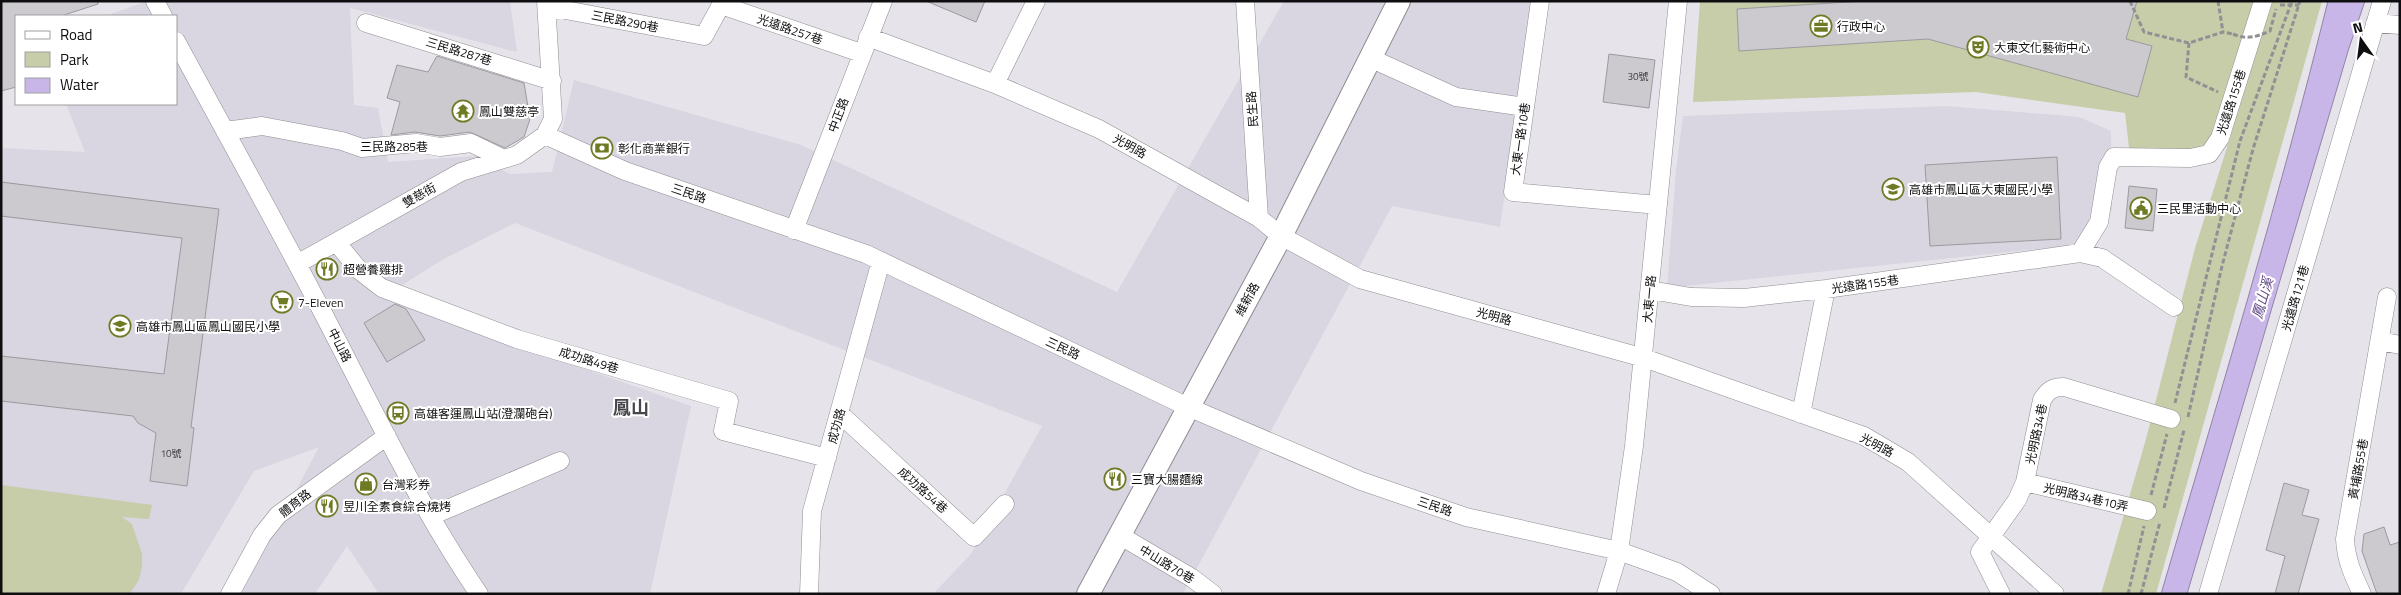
<svg xmlns="http://www.w3.org/2000/svg" width="2401" height="595" viewBox="0 0 2401 595" font-family="'Titillium Web','Noto Sans TC',sans-serif">
  <rect width="100%" height="100%" fill="#e6e4ea"/>
  <!-- built -->
  <path fill="#d9d5e1" d="M 147,1 L 510,1 L 517,52 L 350,8 L 354,105 L 378,108 L 388,162 L 476,156 L 510,174 L 552,172 L 574,80 L 801,145 L 1117,292 L 1284,1 L 1532,1 L 1500,227 L 1392,206 L 1183,594 L 933,594 L 971,554 L 1042,426 L 515,223 L 440,261 L 382,298 L 691,406 L 650,594 L 379,594 L 347,546 L 315,594 L 241,594 L 319,447 L 254,471 L 181,594 L 1,594 L 1,148 L 85,152 L 66,104 L 176,104 L 176,16 L 106,16 Z
    M 1946,106 L 2079,117 L 2111,131 L 2112,209 L 2094,243 L 1667,288 L 1676,170 L 1683,116 Z"/>
  <!-- green -->
  <path fill="#c6cda8" d="M 1700,1 L 2322,1 L 2156,594 L 2101,594 L 2146,439 L 2195,248 L 2237,116 L 2227,146 L 2131,165 L 2125,113 L 1976,92 L 1693,102 Z
    M 1,485 L 152,505 L 149,519 L 122,517 L 132,524 L 142,554 L 142,566 L 139,580 L 130,593 L 1,594 Z"/>
  <!-- water -->
  <path fill="#c7b6e7" stroke="#9084a6" d="M 2328,1 L 2365,1 L 2349,48 L 2187,594 L 2161,594 C 2219,397 2279,200 2328,1 Z"/>
  <!-- building -->
  <path fill="#cccacf" stroke="#9c9a9f" d="M 1,1 L 98,1 L 98,4 L 61,16 L 16,16 L 16,87 L 1,91 Z
    M 926,1 L 985,1 L 976,22 Z
    M 1864,1 L 2137,1 L 2126,39 L 2152,46 L 2138,97 L 1928,39 L 1739,51 L 1737,9 Z
    M 1609,54 L 1655,60 L 1649,108 L 1603,102 Z
    M 437,56 L 524,83 L 530,119 L 524,137 L 505,148 L 470,132 L 440,136 L 415,132 L 391,135 L 400,102 L 387,98 L 397,65 L 428,72 Z
    M 2057,157 L 2061,239 L 1930,246 L 1925,165 Z
    M 1,182 L 219,209 L 191,427 L 194,428 L 187,486 L 150,481 L 156,433 L 138,423 L 133,416 L 1,401 L 1,356 L 164,374 L 182,238 L 1,216 Z
    M 2129,186 L 2157,189 L 2153,231 L 2125,228 Z
    M 395,304 L 406,309 L 425,340 L 387,362 L 364,323 Z
    M 2284,483 L 2309,490 L 2302,515 L 2319,519 L 2298,594 L 2275,594 L 2285,556 L 2266,550 Z
    M 2384,527 L 2390,545 L 2400,542 L 2400,594 L 2377,594 L 2362,551 L 2364,534 Z"/>
  <g fill="none" stroke-linecap="round" stroke-linejoin="round">
    <!-- minor casing -->
    <g stroke="#8f8d92" stroke-width="19">
      <path id="minor" d="M 155,1 L 163,16
        M 722,1 L 721,5 L 861,53
        M 1245,1 L 1259,218
        M 1540,1 L 1513,192 L 1658,205
        M 547,12 L 560,9 L 704,36 L 721,5
        M 366,23 L 552,81
        M 2375,23 L 2400,25
        M 868,37 L 995,84 L 1099,129 L 1259,218 L 1281,236 L 1360,279 L 1644,358 L 1864,436 L 1908,462 L 2055,594
        M 176,41 C 226,133 276,223 324,315 C 373,409 419,506 479,594
        M 1370,58 L 1456,97 L 1525,107
        M 995,84 L 1036,1
        M 225,131 L 262,126 L 342,141 L 362,148 L 416,143 L 440,147 L 471,143 L 502,158
        M 545,135 L 625,171 L 866,254 L 1188,407 L 1361,481 L 1466,517 L 1619,551 L 1677,572 L 1711,594
        M 794,230 L 883,1
        M 336,242 L 360,271 L 382,288 L 517,339 L 729,401 L 723,431 L 827,458
        M 2080,253 L 2099,222 L 2108,167 L 2114,157 L 2190,158 L 2209,154 L 2220,138 L 2263,1
        M 297,264 L 461,172 L 517,155 L 545,135 L 553,119 L 546,1
        M 1650,290 L 1691,297 L 1744,298 L 1826,289 L 2080,253 L 2102,258 L 2174,307
        M 2380,341 L 2400,345
        M 839,413 L 974,537 L 1005,504
        M 1801,414 L 1826,289
        M 2025,482 L 2147,511
        M 431,516 L 560,461
        M 1119,535 L 1192,578 L 1213,594
        M 230,594 L 262,535 L 278,515 L 387,436
        M 809,594 L 812,511 L 881,261
        M 1606,594 L 1619,551 L 1634,446 L 1678,1
        M 2001,594 L 1980,552 L 2017,500 L 2025,482 L 2042,400 C 2048,390 2053,387 2064,387 L 2171,419
        M 2208,594 L 2382,1
        M 2362,594 C 2353,575 2346,560 2345,539 L 2387,297"/>
    </g>
    <!-- major casing -->
    <g stroke="#8f8d92" stroke-width="24">
      <path id="major" d="M 1088,594 L 1281,236 L 1399,1"/>
    </g>
    <!-- path -->
    <path stroke="#919094" stroke-width="3" stroke-dasharray="5 2.5" stroke-linecap="butt" d="M 2130,1 L 2144,32 L 2189,43 L 2223,32 L 2233,34
      M 2218,1 L 2223,32
      M 2280,5 L 2299,5
      M 2189,43 L 2186,77 L 2218,92
      M 2175,403 L 2240,141 L 2292,1
      M 2188,417 L 2222,266 L 2253,149 L 2300,1
      M 2151,495 L 2167,434
      M 2164,508 L 2184,430
      M 2128,594 L 2144,526
      M 2141,594 L 2160,522"/>
    <!-- minor -->
    <use href="#minor" stroke="#fff" stroke-width="18"/>
    <!-- major -->
    <use href="#major" stroke="#fff" stroke-width="22"/>
    <!-- path-bridge -->
    <path stroke="#919094" stroke-width="3" stroke-dasharray="5 2.5" stroke-linecap="butt" d="M 2233,34 C 2247,40 2256,37 2270,31 L 2276,9"/>
  </g>
  <!-- icons -->
  <defs>
    <g id="office-ring" transform="scale(1.125)"><circle r="9.5" fill="#fff" stroke="#707a24" stroke-width="1.5"/><path d="M-6-3h4V-5.5h4V-3h4V5H-6ZM-1-4.5V-3h2v-1.5ZM-6 0V1H6V0Z" fill="#707a24"/></g>
    <g id="theatre-ring" transform="scale(1.125)"><circle r="9.5" fill="#fff" stroke="#707a24" stroke-width="1.5"/><path d="M-5-5.5Q0-4 5-5.5V0Q5 5 0 6Q-5 5-5 0ZM-3.3-2.5H-1v1.5H-3.3ZM1-2.5H3.3v1.5H1ZM-2.8 1Q0 5.5 2.8 1Z" fill="#707a24"/></g>
    <g id="temple-ring" transform="scale(1.125)"><circle r="9.5" fill="#fff" stroke="#707a24" stroke-width="1.5"/><path d="M0-6L5-2H3V0L6.5 2.5H4V6H1.5V3h-3V6H-4V2.5H-6.5L-3 0V-2H-5Z" fill="#707a24"/></g>
    <g id="bank-ring" transform="scale(1.125)"><circle r="9.5" fill="#fff" stroke="#707a24" stroke-width="1.5"/><path d="M-6-4H6V4H-6ZM0-2.3a2.3 2.3 0 1 0 0 4.6a2.3 2.3 0 1 0 0-4.6Z" fill="#707a24"/></g>
    <g id="school-ring" transform="scale(1.125)"><circle r="9.5" fill="#fff" stroke="#707a24" stroke-width="1.5"/><path d="M0-5L7-2L0 1L-7-2ZM-4 1L0 2.5L4 1V4Q0 6-4 4Z" fill="#707a24"/></g>
    <g id="civic-ring" transform="scale(1.125)"><circle r="9.5" fill="#fff" stroke="#707a24" stroke-width="1.5"/><path d="M-.6-6.5H3V-4.5H.6V-3L4-1V1h2V6H-6V1h2V-1L-.6-3ZM-1.2 2.5V6h2.4V2.5Z" fill="#707a24"/></g>
    <g id="restaurant-ring" transform="scale(1.125)"><circle r="9.5" fill="#fff" stroke="#707a24" stroke-width="1.5"/><path d="M-5-6h1v4h1v-4h1v4h1v-4h1v5L-1.5 .5V6h-2V.5L-5-1ZM5-6V6H3V1.5H1.5Q1.5-4 5-6Z" fill="#707a24"/></g>
    <g id="supermarket-ring" transform="scale(1.125)"><circle r="9.5" fill="#fff" stroke="#707a24" stroke-width="1.5"/><path d="M-6-5.5h2.5l.6 2H6L4.5 2H-2.5L-4.4-4H-6ZM-1.5 3.2a1.3 1.3 0 1 0 .1 0ZM3 3.2a1.3 1.3 0 1 0 .1 0Z" fill="#707a24"/></g>
    <g id="bus-ring" transform="scale(1.125)"><circle r="9.5" fill="#fff" stroke="#707a24" stroke-width="1.5"/><path d="M-5-6H5V4H4V6H2V4H-2V6H-4V4H-5ZM-3.5-4V0h7V-4ZM-3.5 1.2v1.5H-2V1.2ZM2 1.2v1.5H3.5V1.2Z" fill="#707a24"/></g>
    <g id="shop-ring" transform="scale(1.125)"><circle r="9.5" fill="#fff" stroke="#707a24" stroke-width="1.5"/><path d="M-5-2.5h2.3a2.7 3.5 0 0 1 5.4 0H5L5.5 6h-11ZM-1.5-2.5h3a1.5 2.3 0 0 0-3 0Z" fill="#707a24"/></g>
  </defs>
  <g fill-rule="evenodd">
    <use href="#office-ring" x="1821" y="26"/>
    <use href="#theatre-ring" x="1978" y="47"/>
    <use href="#temple-ring" x="463" y="111"/>
    <use href="#bank-ring" x="602" y="148"/>
    <use href="#school-ring" x="1893" y="189"/>
    <use href="#civic-ring" x="2141" y="208"/>
    <use href="#restaurant-ring" x="327" y="269"/>
    <use href="#supermarket-ring" x="282" y="302"/>
    <use href="#school-ring" x="120" y="326"/>
    <use href="#bus-ring" x="398" y="413"/>
    <use href="#restaurant-ring" x="1115" y="479"/>
    <use href="#shop-ring" x="366" y="484"/>
    <use href="#restaurant-ring" x="327" y="506"/>
  </g>
  <g text-anchor="middle" dominant-baseline="central" stroke-width="4" stroke-linejoin="round" paint-order="stroke">
    <!-- number labels -->
    <g font-size="10" fill="#3e3d40">
      <text x="1638" y="76">30號</text>
      <text x="171" y="453">10號</text>
    </g>
    <!-- street labels -->
    <g font-size="12" fill="#0e0e10" stroke="#fff">
      <text transform="translate(625 21) rotate(11)">三民路290巷</text>
      <text transform="translate(790 29) rotate(19)">光遠路257巷</text>
      <text transform="translate(459 51) rotate(17)">三民路287巷</text>
      <text transform="translate(2231 102) rotate(-72)">光遠路155巷</text>
      <text transform="translate(1252 109) rotate(-94)">民生路</text>
      <text transform="translate(838 115) rotate(-69)">中正路</text>
      <text transform="translate(1520 139) rotate(-82)">大東一路10巷</text>
      <text x="394" y="146">三民路285巷</text>
      <text transform="translate(1130 146) rotate(29)">光明路</text>
      <text transform="translate(689 193) rotate(19)">三民路</text>
      <text transform="translate(419 195) rotate(-29)">雙慈街</text>
      <text transform="translate(1865 284) rotate(-8)">光遠路155巷</text>
      <text transform="translate(2295 298) rotate(-74)">光遠路121巷</text>
      <text transform="translate(1247 299) rotate(-61)">維新路</text>
      <text transform="translate(1649 299) rotate(-85)">大東一路</text>
      <text transform="translate(1494 316) rotate(15)">光明路</text>
      <text transform="translate(340 345) rotate(63)">中山路</text>
      <text transform="translate(1063 348) rotate(25)">三民路</text>
      <text transform="translate(589 360) rotate(17)">成功路49巷</text>
      <text transform="translate(836 426) rotate(-75)">成功路</text>
      <text transform="translate(2036 434) rotate(-78)">光明路34巷</text>
      <text transform="translate(1877 445) rotate(28)">光明路</text>
      <text transform="translate(2358 469) rotate(-80)">黃埔路55巷</text>
      <text transform="translate(923 490) rotate(42)">成功路54巷</text>
      <text transform="translate(2086 497) rotate(13)">光明路34巷10弄</text>
      <text transform="translate(295 503) rotate(-38)">體育路</text>
      <text transform="translate(1435 506) rotate(19)">三民路</text>
      <text transform="translate(1167 564) rotate(31)">中山路70巷</text>
    </g>
    <!-- poi labels -->
    <g font-size="12" fill="#0e0e10" stroke="#fff" text-anchor="start">
      <text x="1837" y="26">行政中心</text>
      <text x="1994" y="47">大東文化藝術中心</text>
      <text x="479" y="111">鳳山雙慈亭</text>
      <text x="618" y="148">彰化商業銀行</text>
      <text x="1909" y="189">高雄市鳳山區大東國民小學</text>
      <text x="2157" y="208">三民里活動中心</text>
      <text x="343" y="269">超營養雞排</text>
      <text x="298" y="302">7-Eleven</text>
      <text x="136" y="326">高雄市鳳山區鳳山國民小學</text>
      <text x="414" y="413">高雄客運鳳山站(澄瀾砲台)</text>
      <text x="1131" y="479">三寶大腸麵線</text>
      <text x="382" y="484">台灣彩券</text>
      <text x="343" y="506">昱川全素食綜合燒烤</text>
    </g>
    <!-- water labels -->
    <g font-size="14" font-style="italic" fill="#614885" stroke="#fff">
      <text transform="translate(2262 298) rotate(-74)">鳳山溪</text>
    </g>
    <!-- district labels -->
    <g font-size="18" font-weight="bold" fill="#47464a" stroke="#fff">
      <text x="631" y="407">鳳山</text>
    </g>
  </g>
  <!-- border -->
  <rect width="2401" height="595" fill="none" stroke="#0e0e10" stroke-width="5"/>
  <!-- legend -->
  <rect x="15" y="15" width="162" height="90" fill="#ffffff" stroke="#9f9f9f"/>
  <rect x="25" y="31" width="25" height="8" fill="#ffffff" stroke="#9f9f9f"/>
  <text x="60" y="40" font-size="15" fill="#0e0e10">Road</text>
  <rect x="25" y="52" width="25" height="15" fill="#c6cda8" stroke="#9f9f9f"/>
  <text x="60" y="65" font-size="15" fill="#0e0e10">Park</text>
  <rect x="25" y="78" width="25" height="15" fill="#c7b6e7" stroke="#9f9f9f"/>
  <text x="60" y="90" font-size="15" fill="#0e0e10">Water</text>
  <!-- north arrow -->
  <g transform="translate(2361 40) rotate(346)" stroke="#ffffff" stroke-width="4" paint-order="stroke">
  <path d="M0-4L9 19L0 12L-9 19Z" fill="#0e0e10"/>
  <text y="-8" font-size="14" font-weight="bold" text-anchor="middle" fill="#0e0e10">N</text>
  </g>
</svg>
